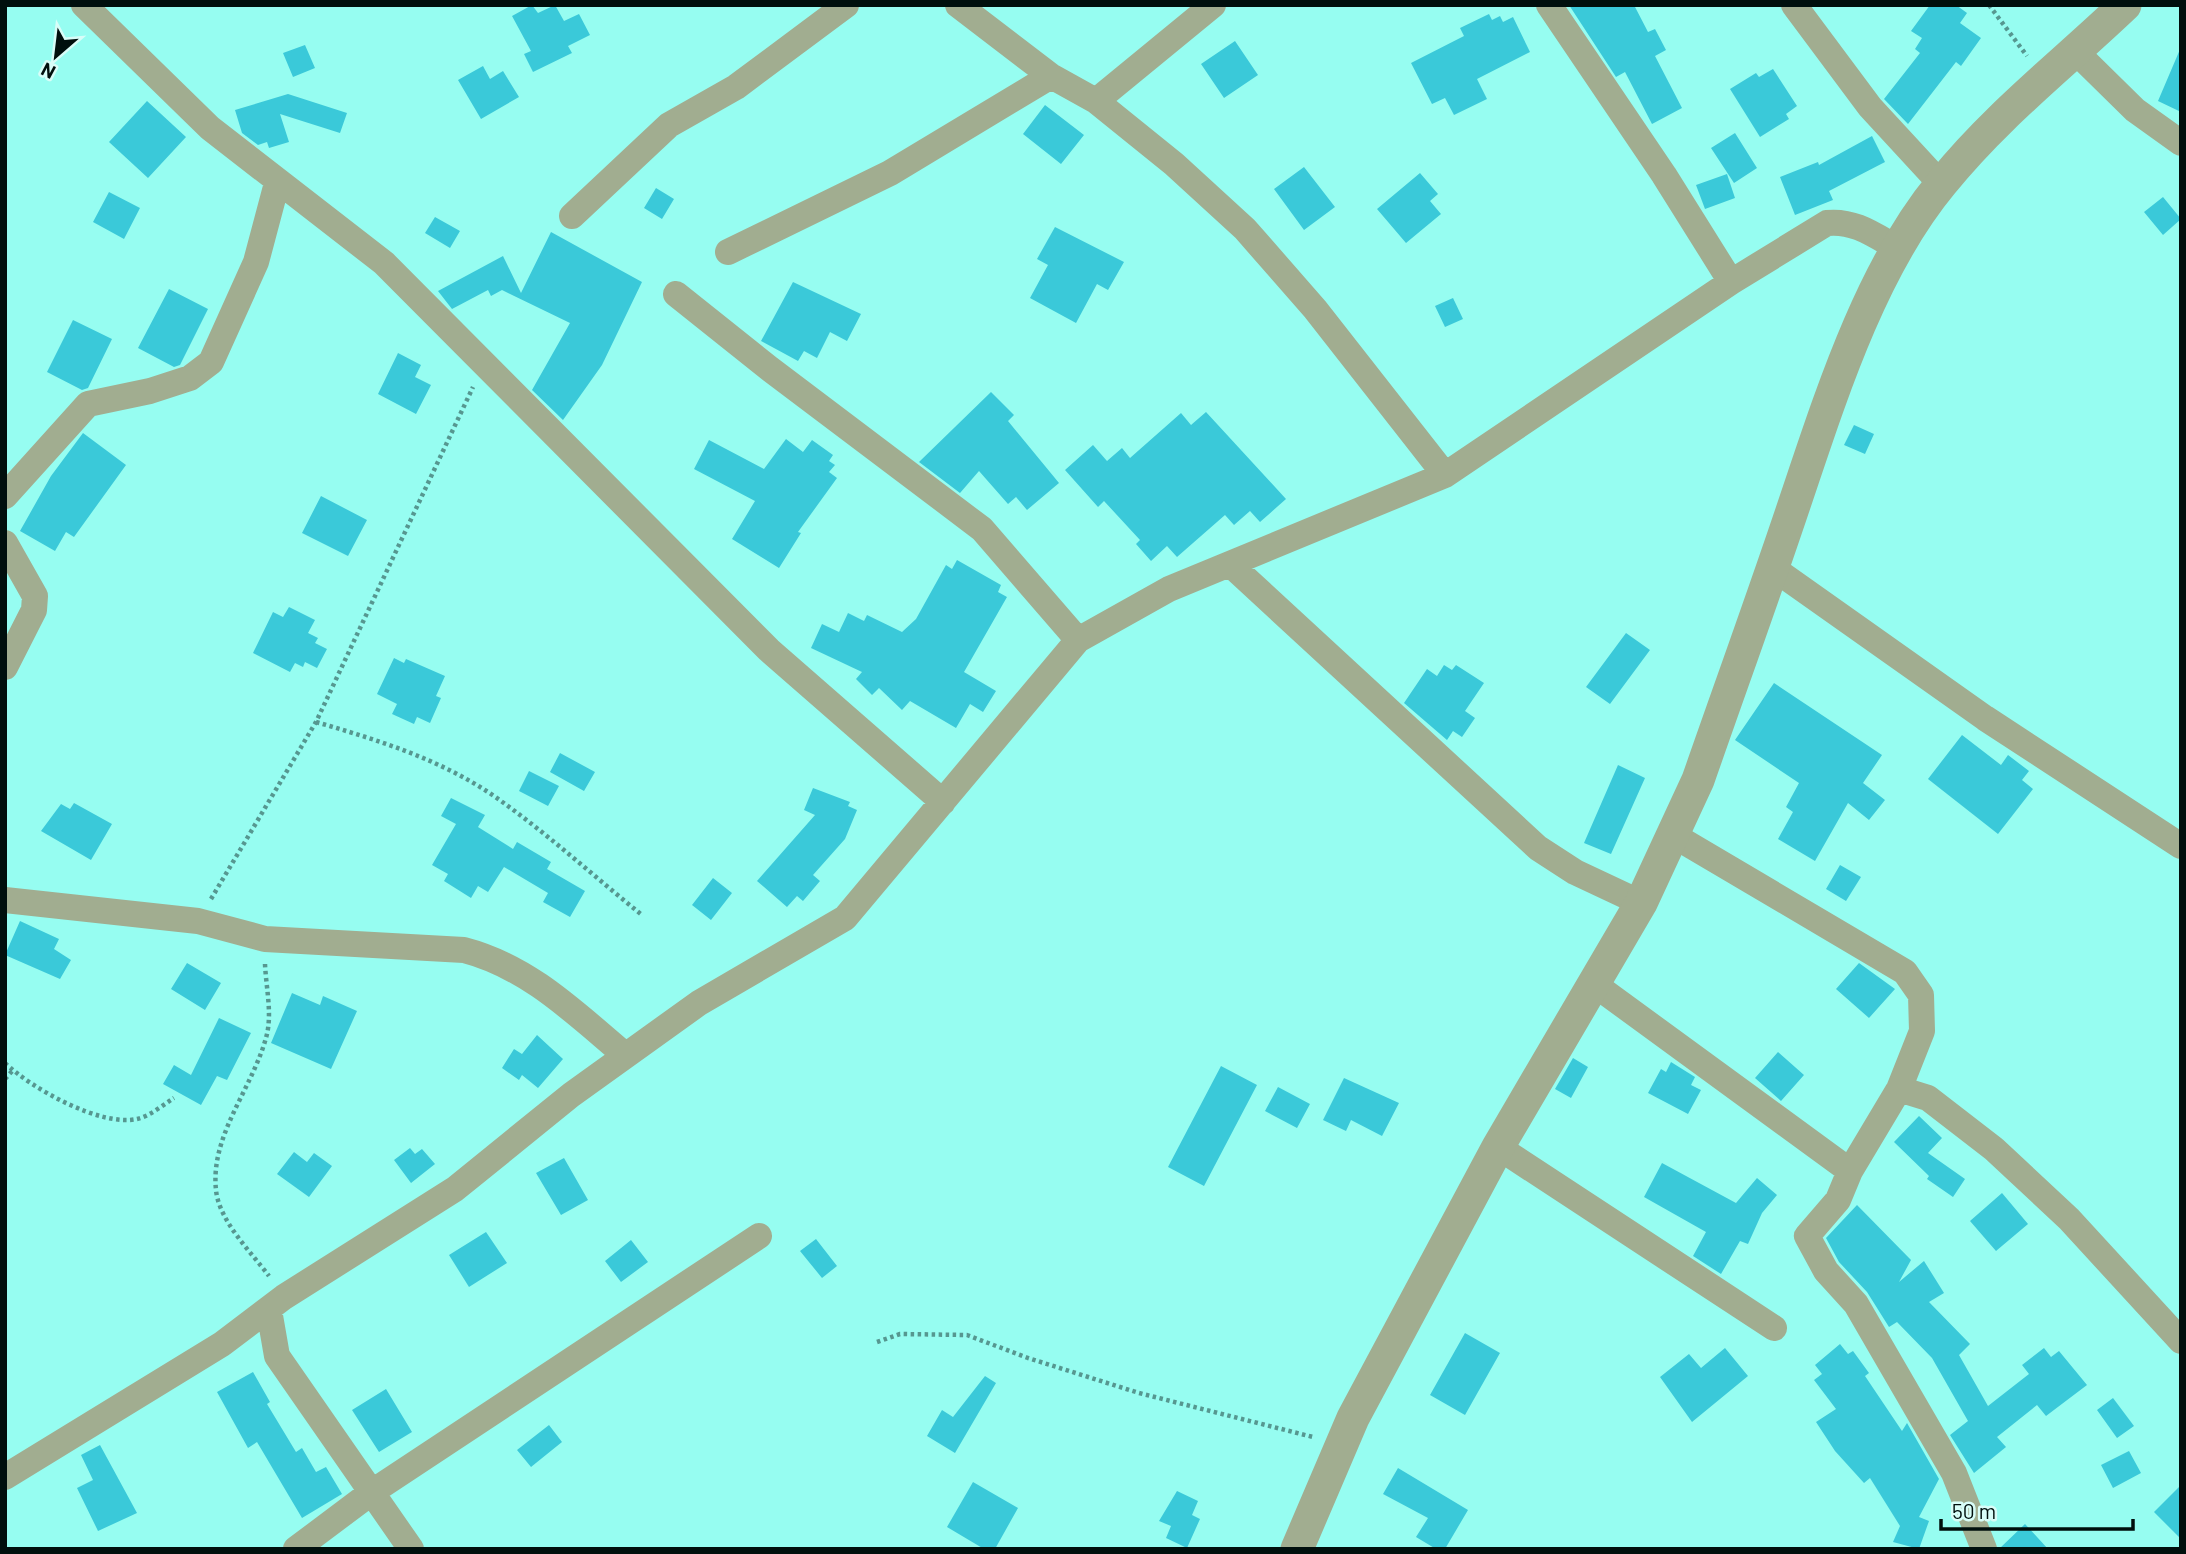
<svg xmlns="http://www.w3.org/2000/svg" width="2186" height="1554" viewBox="0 0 2186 1554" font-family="Barlow,sans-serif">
  <rect width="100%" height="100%" fill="#96fdf1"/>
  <!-- building -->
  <path fill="#3ac9d9" d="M 532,5 L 538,13 L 555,5 L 564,21 L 579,14 L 590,35 L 568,46 L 572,53 L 533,72 L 524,54 L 531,51 L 512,16 Z
    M 1569,5 L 1634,5 L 1648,32 L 1655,29 L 1666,50 L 1655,56 L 1682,108 L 1652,124 L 1625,72 L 1616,77 Z
    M 1930,5 L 1956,5 L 1967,13 L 1960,23 L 1981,38 L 1961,66 L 1956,62 L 1908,124 L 1884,99 L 1920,53 L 1915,49 L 1922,38 L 1911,31 Z
    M 1489,14 L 1492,20 L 1500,16 L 1503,22 L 1513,17 L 1530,52 L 1477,79 L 1487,99 L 1454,115 L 1445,98 L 1432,104 L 1411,63 L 1464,36 L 1460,28 Z
    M 1235,41 L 1258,75 L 1224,98 L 1201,64 Z
    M 305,45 L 315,68 L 293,77 L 283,53 Z
    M 2181,47 L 2181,112 L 2158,101 Z
    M 483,66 L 490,79 L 503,71 L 519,97 L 481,119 L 458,80 Z
    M 1773,69 L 1797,106 L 1786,114 L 1789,119 L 1760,137 L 1730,89 L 1756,73 L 1759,77 Z
    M 288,94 L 347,113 L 340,133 L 280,114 L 289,142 L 269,148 L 267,142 L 258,145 L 242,133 L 235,110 Z
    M 147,101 L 186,137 L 148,178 L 109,142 Z
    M 1045,105 L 1084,135 L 1061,164 L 1023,134 Z
    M 1735,133 L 1757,168 L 1734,183 L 1711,148 Z
    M 1872,136 L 1885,162 L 1829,191 L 1833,200 L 1795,215 L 1780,177 L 1818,162 L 1819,165 Z
    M 1304,167 L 1335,207 L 1304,230 L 1274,189 Z
    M 1420,173 L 1438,194 L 1430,201 L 1441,214 L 1406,243 L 1377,209 Z
    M 1727,174 L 1735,198 L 1705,209 L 1696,185 Z
    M 656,188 L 674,199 L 662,219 L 644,208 Z
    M 109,192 L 140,208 L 124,239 L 93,222 Z
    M 2163,197 L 2181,219 L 2163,235 L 2144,212 Z
    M 435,217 L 460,231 L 450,248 L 425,233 Z
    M 1055,227 L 1124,262 L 1108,290 L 1097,284 L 1076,323 L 1030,298 L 1048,265 L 1037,259 Z
    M 551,232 L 642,282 L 602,365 L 563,420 L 532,390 L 570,323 L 502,290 L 491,296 L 488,290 L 452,309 L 438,291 L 503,256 L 521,293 Z
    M 793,282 L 861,314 L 847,341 L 830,332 L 817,358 L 804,351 L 798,361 L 761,341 Z
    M 169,289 L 208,309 L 180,365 L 174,367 L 138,348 Z
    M 1453,298 L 1463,319 L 1445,327 L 1435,306 Z
    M 73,320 L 112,339 L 88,388 L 82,390 L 47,372 Z
    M 398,353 L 421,365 L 415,377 L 431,385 L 416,414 L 378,394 Z
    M 991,392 L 1014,415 L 1008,421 L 1059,483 L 1027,510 L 1016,497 L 1008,504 L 979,471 L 960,493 L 919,462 Z
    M 1206,412 L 1286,499 L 1260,522 L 1250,511 L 1234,525 L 1225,515 L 1177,557 L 1167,546 L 1151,561 L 1136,544 L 1140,540 L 1104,501 L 1098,507 L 1065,470 L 1093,445 L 1107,461 L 1122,448 L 1130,458 L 1181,413 L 1191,425 Z
    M 1854,425 L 1874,434 L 1865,454 L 1844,445 Z
    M 83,433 L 126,465 L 74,537 L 66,532 L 55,551 L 20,531 L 51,476 Z
    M 786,439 L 803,452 L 812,440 L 833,455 L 829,461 L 835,465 L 829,472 L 837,478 L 798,532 L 801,533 L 779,568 L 732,539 L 755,501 L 694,469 L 709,440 L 764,469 Z
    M 321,496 L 367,520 L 348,556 L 302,533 Z
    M 957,560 L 1001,585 L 998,592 L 1007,597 L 964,672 L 996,691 L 983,712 L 970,704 L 956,728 L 910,701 L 902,710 L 879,688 L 872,695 L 856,679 L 862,672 L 811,648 L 822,624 L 839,632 L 848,613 L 864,621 L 867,615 L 902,632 L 916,619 L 946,565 L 952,569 Z
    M 289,607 L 315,620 L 308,633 L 318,638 L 315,643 L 327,649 L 317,668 L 305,662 L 303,667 L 295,663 L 290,672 L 253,653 L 273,612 L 283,617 Z
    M 1626,633 L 1650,650 L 1610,704 L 1586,687 Z
    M 394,658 L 404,663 L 406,659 L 445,676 L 436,696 L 441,698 L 430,723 L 417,717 L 414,724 L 392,714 L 397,704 L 377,694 Z
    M 1444,665 L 1452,670 L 1456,665 L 1484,683 L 1465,711 L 1475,718 L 1462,737 L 1453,731 L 1447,740 L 1404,703 L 1427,669 L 1437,676 Z
    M 1774,683 L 1882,755 L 1863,783 L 1885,800 L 1869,820 L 1848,803 L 1815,861 L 1778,839 L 1793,812 L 1786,807 L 1799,783 L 1735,740 Z
    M 1962,735 L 2001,765 L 2008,755 L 2029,771 L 2022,780 L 2033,789 L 1998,834 L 1928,779 Z
    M 560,753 L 595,772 L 584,791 L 550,772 Z
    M 1618,765 L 1645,778 L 1611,854 L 1584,843 Z
    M 529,771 L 559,786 L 548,806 L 519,791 Z
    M 813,788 L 850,802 L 848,806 L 857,810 L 845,839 L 813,875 L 820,881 L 803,901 L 797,896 L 787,907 L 757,881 L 815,815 L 804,810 Z
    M 451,798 L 485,815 L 478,827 L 513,849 L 517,842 L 551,862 L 547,869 L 585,891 L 570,917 L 543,902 L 548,893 L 504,867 L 488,892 L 478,886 L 471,898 L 444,881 L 448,874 L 432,865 L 456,824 L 441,816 Z
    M 74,803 L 112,824 L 91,860 L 41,831 L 61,804 L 70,809 Z
    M 1840,865 L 1861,877 L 1846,901 L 1826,889 Z
    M 713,878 L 732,893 L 711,920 L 692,905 Z
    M 20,921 L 59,939 L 54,949 L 71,960 L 60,979 L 5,955 Z
    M 187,963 L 221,983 L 205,1010 L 171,989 Z
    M 1859,963 L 1895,989 L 1869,1018 L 1836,989 Z
    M 292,993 L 320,1005 L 323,996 L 357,1011 L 331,1069 L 271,1043 Z
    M 219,1018 L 251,1033 L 227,1080 L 217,1076 L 201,1105 L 163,1084 L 174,1065 L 191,1075 Z
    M 537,1035 L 563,1059 L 538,1088 L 522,1075 L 519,1080 L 502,1068 L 514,1049 L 522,1054 Z
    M 1778,1052 L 1804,1075 L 1781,1101 L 1755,1078 Z
    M 1573,1058 L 1588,1067 L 1571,1098 L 1555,1089 Z
    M 1671,1062 L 1695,1077 L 1691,1085 L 1701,1090 L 1688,1114 L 1648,1093 L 1661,1069 L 1666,1072 Z
    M 1221,1066 L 1257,1085 L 1204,1186 L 1168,1167 Z
    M 1344,1078 L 1399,1103 L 1382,1136 L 1351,1120 L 1346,1131 L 1323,1120 Z
    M 1278,1087 L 1310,1104 L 1297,1128 L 1265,1111 Z
    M 1919,1116 L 1942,1138 L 1928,1153 L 1965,1179 L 1953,1197 L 1927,1179 L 1929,1176 L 1894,1142 Z
    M 410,1148 L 415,1154 L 422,1149 L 435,1164 L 411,1183 L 394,1160 Z
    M 294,1152 L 307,1162 L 314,1153 L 332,1166 L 309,1197 L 277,1174 Z
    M 564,1158 L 588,1200 L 561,1215 L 536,1173 Z
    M 1662,1163 L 1736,1203 L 1757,1178 L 1777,1195 L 1762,1213 L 1748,1244 L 1740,1241 L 1721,1274 L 1693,1256 L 1706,1232 L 1644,1197 Z
    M 2002,1193 L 2028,1224 L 1996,1251 L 1970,1221 Z
    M 1857,1205 L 1911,1260 L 1899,1282 L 1924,1261 L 1944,1293 L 1929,1302 L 1970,1344 L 1959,1355 L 1988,1406 L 2029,1374 L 2022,1365 L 2044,1348 L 2051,1357 L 2059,1351 L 2087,1385 L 2046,1416 L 2037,1405 L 1997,1437 L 2006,1447 L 1974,1473 L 1950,1435 L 1968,1421 L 1932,1358 L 1897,1322 L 1889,1327 L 1867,1292 L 1839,1262 L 1826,1238 Z
    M 486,1232 L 507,1263 L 469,1287 L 449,1255 Z
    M 816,1239 L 837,1266 L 822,1278 L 800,1251 Z
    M 631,1240 L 648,1262 L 621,1282 L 605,1261 Z
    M 1465,1333 L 1500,1353 L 1465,1415 L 1430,1395 Z
    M 1840,1344 L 1848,1354 L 1853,1351 L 1869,1373 L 1865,1376 L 1902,1431 L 1907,1423 L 1939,1479 L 1919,1517 L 1929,1521 L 1919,1549 L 1893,1542 L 1900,1526 L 1870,1478 L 1864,1483 L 1835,1451 L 1816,1422 L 1836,1409 L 1814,1380 L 1822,1374 L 1815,1365 Z
    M 1725,1348 L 1748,1376 L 1692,1422 L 1660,1377 L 1689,1354 L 1701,1368 Z
    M 253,1372 L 270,1402 L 267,1404 L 296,1452 L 302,1448 L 316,1472 L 326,1467 L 342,1494 L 302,1518 L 257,1442 L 248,1448 L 217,1392 Z
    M 985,1376 L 996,1383 L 955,1453 L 927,1436 L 942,1410 L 953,1417 Z
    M 386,1389 L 412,1432 L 379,1452 L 352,1410 Z
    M 2113,1398 L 2134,1426 L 2117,1438 L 2097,1410 Z
    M 549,1425 L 562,1442 L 531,1467 L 517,1450 Z
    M 100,1445 L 137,1513 L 98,1531 L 77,1488 L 93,1480 L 81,1455 Z
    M 2129,1451 L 2141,1473 L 2113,1488 L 2101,1465 Z
    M 1398,1468 L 1468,1510 L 1445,1549 L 1436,1549 L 1416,1537 L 1428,1518 L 1383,1494 Z
    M 973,1482 L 1018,1508 L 995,1549 L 984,1549 L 947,1527 Z
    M 2181,1485 L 2181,1539 L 2154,1512 Z
    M 1177,1491 L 1198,1501 L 1192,1515 L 1200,1519 L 1187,1548 L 1166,1538 L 1171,1526 L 1159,1521 Z
    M 2025,1524 L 2048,1549 L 1999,1549 Z"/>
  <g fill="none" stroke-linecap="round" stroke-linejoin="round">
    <!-- path -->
    <path stroke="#569790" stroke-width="4.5" stroke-dasharray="3.5 3.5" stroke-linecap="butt" d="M 1989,5 L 2027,56
      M 316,722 C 381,741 446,761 501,801 C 550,836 596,878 642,915
      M 211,899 L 316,722 L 473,387
      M 265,964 C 266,987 272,1012 267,1034 C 254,1087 210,1134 216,1190 C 219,1221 251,1252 269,1276
      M 5,1063 C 31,1088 100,1127 137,1119 C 150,1116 163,1105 174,1098
      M 5,1079 L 13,1070
      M 877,1342 L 900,1334 L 967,1335 L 1028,1358 L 1139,1393 L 1313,1437"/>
    <!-- minor -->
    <path stroke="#a1ad90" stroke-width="26" d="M 84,5 L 210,128 L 384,263 L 769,650 L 943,802
      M 958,5 L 1051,76 L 1096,101 L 1174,164 L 1245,229 L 1315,309 L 1445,475
      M 1549,5 L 1664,175 L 1731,282
      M 1794,5 L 1870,107 L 1941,184
      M 2076,52 L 2135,110 L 2181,143
      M 1096,101 L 1213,5
      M 572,216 L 669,125 L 736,87 L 846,5
      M 728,252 L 890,173 L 1051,76
      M 676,294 L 770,369 L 982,529 L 1078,640
      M 5,496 L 88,404 L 150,391 L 190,378 L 211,362 L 256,262 L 277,183
      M 5,543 L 35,596 L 34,610 L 5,667
      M 1231,565 L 1538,848 L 1575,872 L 1641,903
      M 1773,568 L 1985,718 L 2181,846
      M 1673,835 L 1905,972 L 1921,995 L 1922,1031 L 1899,1089 L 1850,1171 L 1838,1200 L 1807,1236 L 1826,1271 L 1856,1304 L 1954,1473 L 1984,1549
      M 5,900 L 198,921 L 265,939 L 464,950 C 529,967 575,1013 625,1055
      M 1594,984 L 1850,1171
      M 1899,1089 L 1928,1098 L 1994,1149 L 2069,1219 L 2181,1341
      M 1498,1147 L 1774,1328
      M 269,1310 L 277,1356 L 411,1549
      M 5,1477 L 222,1344 L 284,1297 L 455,1189 L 571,1095 L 699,1003 L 845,918 L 1078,640 L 1169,589 L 1445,475 L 1731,282 L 1827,223 C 1854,220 1874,235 1897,248
      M 296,1549 L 372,1492 L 759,1236"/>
    <!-- tertiary -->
    <path stroke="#a1ad90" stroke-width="33" d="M 1297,1549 L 1353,1418 L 1498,1147 L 1641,903 L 1698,780 C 1729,691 1761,603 1791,514 C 1828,405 1868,272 1942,183 C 1996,116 2063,64 2125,5"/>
  </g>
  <!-- border -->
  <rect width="2186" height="1554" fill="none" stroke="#000f0d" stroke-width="14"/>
  <!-- north arrow -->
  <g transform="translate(56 56) rotate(208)" stroke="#d8fdf8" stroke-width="5" paint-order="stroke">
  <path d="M0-5L12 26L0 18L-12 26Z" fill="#000f0d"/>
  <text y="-10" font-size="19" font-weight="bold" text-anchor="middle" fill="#000f0d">N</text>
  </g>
  <!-- scale -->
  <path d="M1941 1519v10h192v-10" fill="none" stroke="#000f0d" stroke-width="3.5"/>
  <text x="1952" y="1519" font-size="21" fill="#000f0d" stroke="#d8fdf8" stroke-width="5" paint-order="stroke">50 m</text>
</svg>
